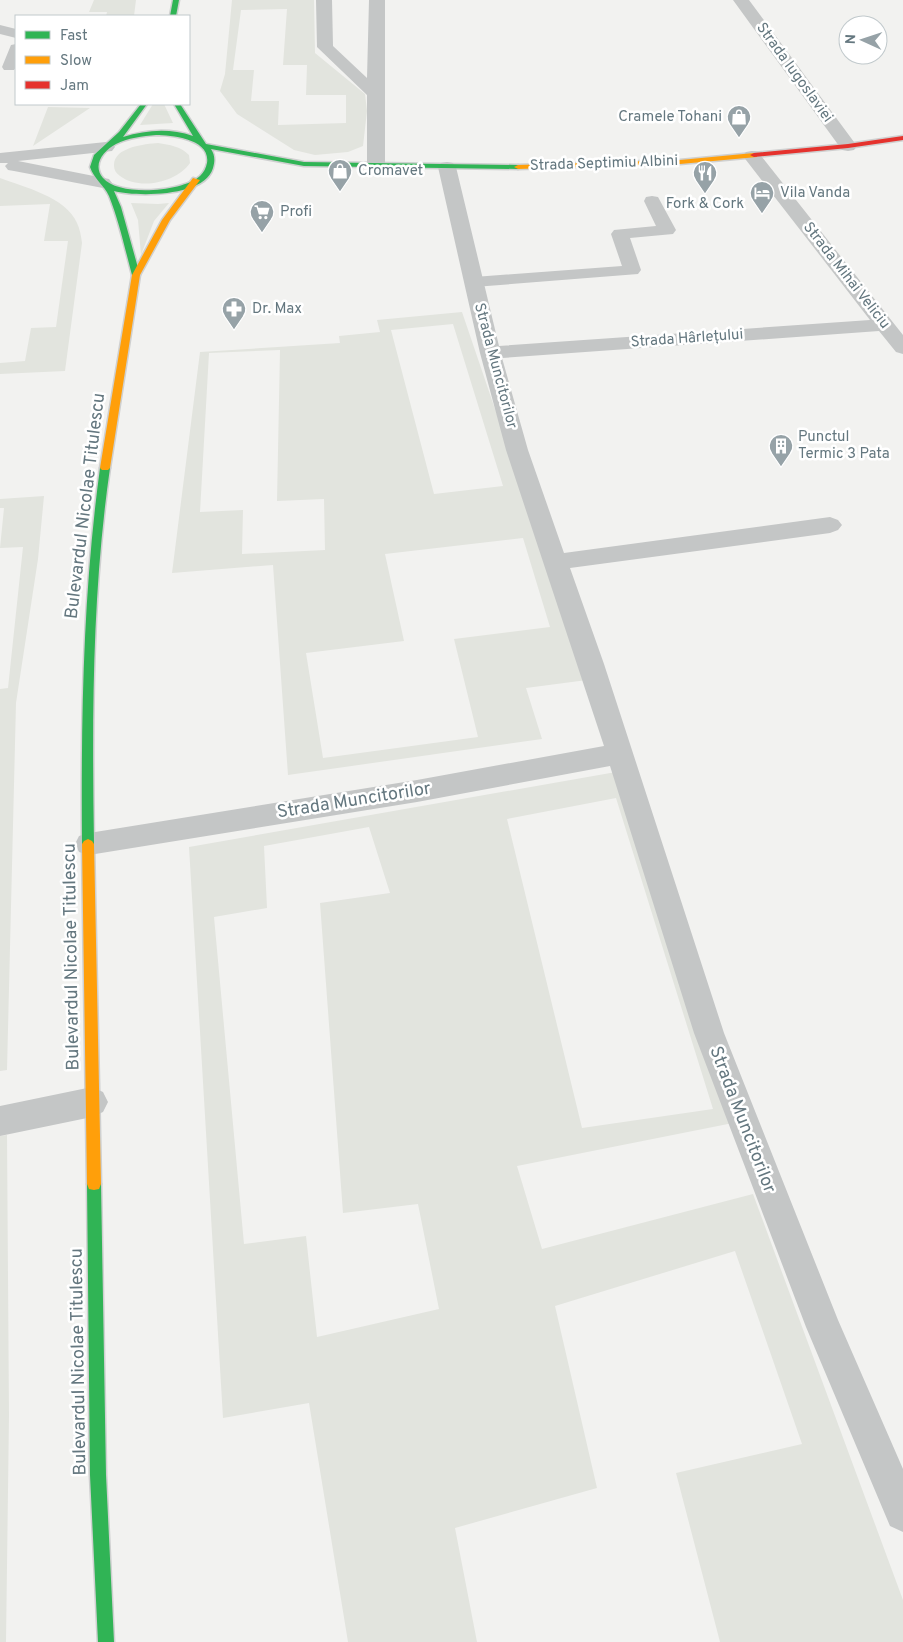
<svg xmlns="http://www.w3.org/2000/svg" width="903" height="1642" viewBox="0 0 903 1642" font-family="Overpass,sans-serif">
  <rect width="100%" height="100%" fill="#f2f2f0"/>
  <!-- green -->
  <path fill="#e2e4de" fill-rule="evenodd" d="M 94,0 L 136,0 L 134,16 L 106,16 L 107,12 L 89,12 Z
    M 232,0 L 314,0 L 315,53 L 365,94 L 367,111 L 363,146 L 348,152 L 315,155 L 294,150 L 237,114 L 220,91 L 225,74 ZM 287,9 L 283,65 L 307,65 L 306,95 L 346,95 L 346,123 L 278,125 L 279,101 L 251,101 L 254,70 L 233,70 L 241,10 Z
    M 153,104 L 164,104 L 173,123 L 140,125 Z
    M 48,107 L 90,108 L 33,146 Z
    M 158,143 C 170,145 180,146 189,155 L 190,163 C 177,182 140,191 120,176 C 116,173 114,170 114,166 C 113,147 145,144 158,143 Z
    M 0,178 C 24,187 66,197 77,223 C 80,229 81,236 82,243 L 65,371 L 0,374 L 0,363 L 25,361 L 31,328 L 56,327 L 68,241 L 44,241 L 50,204 L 0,206 Z
    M 131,203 L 158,204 L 169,203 L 154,221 L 141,255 L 138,220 Z
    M 462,312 L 587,680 L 526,688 L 542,739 L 288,775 L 273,565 L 172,573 L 200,352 L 340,343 L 339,336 L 380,332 L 377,320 ZM 453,324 L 503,486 L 434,494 L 391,330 ZM 280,350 L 277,501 L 324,499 L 325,550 L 242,554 L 243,510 L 200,512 L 209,353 ZM 523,538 L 550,627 L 454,639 L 478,737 L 323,758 L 306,653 L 404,641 L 385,554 Z
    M 44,496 L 38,559 L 16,703 L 7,1070 L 0,1071 L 0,689 L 8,688 L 23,547 L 0,548 L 4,508 L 0,508 L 0,499 Z
    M 616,772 L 738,1122 L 517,1166 L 542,1249 L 753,1194 L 903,1600 L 903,1642 L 720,1642 L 676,1473 L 802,1444 L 735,1251 L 555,1306 L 597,1488 L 455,1528 L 477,1642 L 348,1642 L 309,1403 L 223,1418 L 189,847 ZM 616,798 L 713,1109 L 582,1128 L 507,819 ZM 369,827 L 390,893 L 320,903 L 343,1213 L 418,1204 L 439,1309 L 317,1337 L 306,1236 L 244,1244 L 214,917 L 267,908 L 264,846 Z
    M 7,1135 L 9,1415 L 6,1642 L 0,1642 L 0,1136 Z"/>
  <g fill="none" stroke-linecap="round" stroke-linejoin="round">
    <!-- fast casing -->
    <g stroke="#cfd0d0" stroke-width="3">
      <path id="fast" d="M 173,0 L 179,0 L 176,16 L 170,16 Z
        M 141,104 L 147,104 L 123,137 C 147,130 169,128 193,136 L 174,104 L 180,104 L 206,144 L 304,162 L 518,165 L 522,167 L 518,169 L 304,166 L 211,149 C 215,155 215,161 213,168 C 205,197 137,197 114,191 L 121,207 L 140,275 L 136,277 L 132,275 C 125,249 119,221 109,196 C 104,185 94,179 90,167 L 94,155 L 119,132 ZM 156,135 C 172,135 211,139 207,163 C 206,168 204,172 200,176 C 183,192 119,197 103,178 C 92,165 103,151 116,144 C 127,138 143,136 156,135 Z
        M 105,465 L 110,468 C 92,593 92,718 94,844 L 92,847 L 84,847 L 82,844 C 81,718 83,593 100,468 Z
        M 94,1178 L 99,1179 L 101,1184 L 106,1475 L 114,1642 L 98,1642 L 90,1475 L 87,1184 L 89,1179 Z"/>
    </g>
    <!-- slow casing -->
    <g stroke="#cfd0d0" stroke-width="3">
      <path id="slow" d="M 754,153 L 757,153 L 757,157 L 680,164 L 518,169 L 514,167 L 518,165 L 680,160 Z
        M 193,178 L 200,180 L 170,220 L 140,275 L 110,468 L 108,470 L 102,470 L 100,468 L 132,275 L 162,220 Z
        M 88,839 L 92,841 L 94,844 L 101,1184 L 99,1189 L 94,1190 L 89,1189 L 87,1184 L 82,844 L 84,841 Z"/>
    </g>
    <!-- jam casing -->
    <g stroke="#cfd0d0" stroke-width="3">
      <path id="jam" d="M 903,136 L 903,140 L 848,148 L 754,157 L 750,155 L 754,153 L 848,144 Z"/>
    </g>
    <!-- lane -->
    <path fill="#c4c6c6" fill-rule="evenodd" d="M 0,25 L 16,29 L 16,38 L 0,34 Z
      M 16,44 L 16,67 L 14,70 L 4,70 L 2,67 L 11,45 Z
      M 652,196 L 658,197 L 676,230 L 673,234 L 630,238 L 641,270 L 638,274 L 474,287 L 468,286 L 465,282 L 468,278 L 474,277 L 622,266 L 611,234 L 614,230 L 656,226 L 644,201 L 646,197 Z"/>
    <!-- street -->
    <path fill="#c4c6c6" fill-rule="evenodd" d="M 316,0 L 332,0 L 333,46 L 367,78 L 369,0 L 385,0 L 385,166 L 382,170 L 376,171 L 370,170 L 367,166 L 367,95 L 317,47 Z
      M 733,0 L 749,0 L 854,142 L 857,146 L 854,150 L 848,151 L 842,150 Z
      M 106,142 L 112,143 L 115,147 L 112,151 L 18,161 L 109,179 L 112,183 L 109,187 L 103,188 L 14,171 L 8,170 L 5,166 L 8,163 L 0,163 L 0,153 Z
      M 752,151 L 758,152 L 903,335 L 903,354 L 896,352 L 879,331 L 502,358 L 528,450 L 564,553 L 830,517 L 838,520 L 842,525 L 838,530 L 830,533 L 570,568 L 604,664 L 724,1033 L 838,1320 L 903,1469 L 903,1532 L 890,1526 L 806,1327 L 694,1033 L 610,766 L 417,802 L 89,855 L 79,852 L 75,844 L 79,836 L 89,833 L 417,780 L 604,746 L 506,450 L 480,353 L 438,167 L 441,163 L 447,162 L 453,163 L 456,167 L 499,346 L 870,320 L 746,160 L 743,156 L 746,152 Z
      M 92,1087 L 103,1092 L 108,1102 L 103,1112 L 92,1117 L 0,1136 L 0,1106 Z"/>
    <!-- fast -->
    <use href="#fast" fill="#30b455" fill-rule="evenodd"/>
    <!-- slow -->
    <use href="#slow" fill="#ff9f0a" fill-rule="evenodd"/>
    <!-- jam -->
    <use href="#jam" fill="#e5322d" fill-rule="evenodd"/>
  </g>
  <!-- icons -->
  <defs>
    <g id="shop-pin" transform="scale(1.25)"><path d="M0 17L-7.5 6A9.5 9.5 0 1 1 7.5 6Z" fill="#96a2a7" stroke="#fff"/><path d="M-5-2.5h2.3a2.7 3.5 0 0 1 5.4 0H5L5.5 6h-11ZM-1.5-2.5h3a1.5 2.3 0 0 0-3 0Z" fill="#fff"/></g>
    <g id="restaurant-pin" transform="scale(1.25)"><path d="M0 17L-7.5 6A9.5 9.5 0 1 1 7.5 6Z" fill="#96a2a7" stroke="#fff"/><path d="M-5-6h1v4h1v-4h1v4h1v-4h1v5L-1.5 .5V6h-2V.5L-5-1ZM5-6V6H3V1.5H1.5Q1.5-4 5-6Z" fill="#fff"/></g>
    <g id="hotel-pin" transform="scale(1.25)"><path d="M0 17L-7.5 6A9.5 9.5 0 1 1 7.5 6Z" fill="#96a2a7" stroke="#fff"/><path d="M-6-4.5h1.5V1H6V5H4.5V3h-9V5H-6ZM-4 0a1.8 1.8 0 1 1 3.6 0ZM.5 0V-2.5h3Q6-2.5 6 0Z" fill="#fff"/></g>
    <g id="supermarket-pin" transform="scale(1.25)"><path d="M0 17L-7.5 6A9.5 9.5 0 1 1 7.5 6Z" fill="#96a2a7" stroke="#fff"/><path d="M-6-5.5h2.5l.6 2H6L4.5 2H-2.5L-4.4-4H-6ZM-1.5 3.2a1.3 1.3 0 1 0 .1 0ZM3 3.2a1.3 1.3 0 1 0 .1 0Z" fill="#fff"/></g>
    <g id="pharmacy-pin" transform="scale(1.25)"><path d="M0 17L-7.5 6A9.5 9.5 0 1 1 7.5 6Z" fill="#96a2a7" stroke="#fff"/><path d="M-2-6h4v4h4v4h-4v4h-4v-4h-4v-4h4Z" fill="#fff"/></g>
    <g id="building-pin" transform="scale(1.25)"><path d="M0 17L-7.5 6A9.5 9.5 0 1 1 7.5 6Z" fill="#96a2a7" stroke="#fff"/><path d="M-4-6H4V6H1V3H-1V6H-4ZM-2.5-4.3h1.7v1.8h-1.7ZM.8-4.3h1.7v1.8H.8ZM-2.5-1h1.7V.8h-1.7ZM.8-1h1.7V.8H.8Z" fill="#fff"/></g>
  </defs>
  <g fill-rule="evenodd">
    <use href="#shop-pin" x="739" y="117"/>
    <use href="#shop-pin" x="340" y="171"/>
    <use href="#restaurant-pin" x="705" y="173"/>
    <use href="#hotel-pin" x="762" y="193"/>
    <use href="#supermarket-pin" x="262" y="212"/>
    <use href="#pharmacy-pin" x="234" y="309"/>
    <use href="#building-pin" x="781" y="446"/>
  </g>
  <g text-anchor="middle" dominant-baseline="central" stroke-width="5" stroke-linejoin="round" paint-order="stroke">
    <!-- far-street labels -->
    <g font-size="15" fill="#64777f" stroke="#fff">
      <text transform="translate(794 73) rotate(54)">Strada Iugoslaviei</text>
      <text transform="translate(604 164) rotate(-2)">Strada Septimiu Albini</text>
      <text transform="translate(846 276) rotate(52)">Strada Mihai Veliciu</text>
      <text transform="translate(687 339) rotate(-4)">Strada Hârlețului</text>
      <text transform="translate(495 366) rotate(75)">Strada Muncitorilor</text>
    </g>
    <!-- far-poi labels -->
    <g font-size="15" fill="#64777f" stroke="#fff" text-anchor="start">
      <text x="722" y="117" text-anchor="end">Cramele Tohani</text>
      <text x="358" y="171">Cromavet</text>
      <text x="780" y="193">Vila Vanda</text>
      <text x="705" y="204" text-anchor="middle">Fork &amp; Cork</text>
      <text x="280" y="212">Profi</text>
      <text x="252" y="309">Dr. Max</text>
      <text x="798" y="437">Punctul<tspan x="798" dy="17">Termic 3 Pata</tspan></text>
    </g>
    <!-- street labels -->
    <g font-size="18" fill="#64777f" stroke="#fff">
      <text transform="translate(86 506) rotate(-83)">Bulevardul Nicolae Titulescu</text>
      <text transform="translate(354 801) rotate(-9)">Strada Muncitorilor</text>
      <text transform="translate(72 957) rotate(-91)">Bulevardul Nicolae Titulescu</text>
      <text transform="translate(742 1120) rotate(69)">Strada Muncitorilor</text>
      <text transform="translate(79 1362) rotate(-91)">Bulevardul Nicolae Titulescu</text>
    </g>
  </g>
  <!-- legend -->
  <rect x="15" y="15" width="175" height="90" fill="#ffffff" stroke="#c1c9cc"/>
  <rect x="25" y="31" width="25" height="8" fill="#30b455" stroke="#c1c9cc"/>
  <text x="60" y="40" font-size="15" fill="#64777f">Fast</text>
  <rect x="25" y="56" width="25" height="8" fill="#ff9f0a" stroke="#c1c9cc"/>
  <text x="60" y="65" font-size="15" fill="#64777f">Slow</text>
  <rect x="25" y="81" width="25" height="8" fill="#e5322d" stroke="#c1c9cc"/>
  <text x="60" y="90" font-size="15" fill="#64777f">Jam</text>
  <!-- north arrow -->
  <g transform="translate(863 40) rotate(273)"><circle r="24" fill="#ffffff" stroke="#c1c9cc"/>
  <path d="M0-4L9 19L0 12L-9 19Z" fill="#96a2a7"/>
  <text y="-8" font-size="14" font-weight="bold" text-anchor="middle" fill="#64777f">N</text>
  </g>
</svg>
